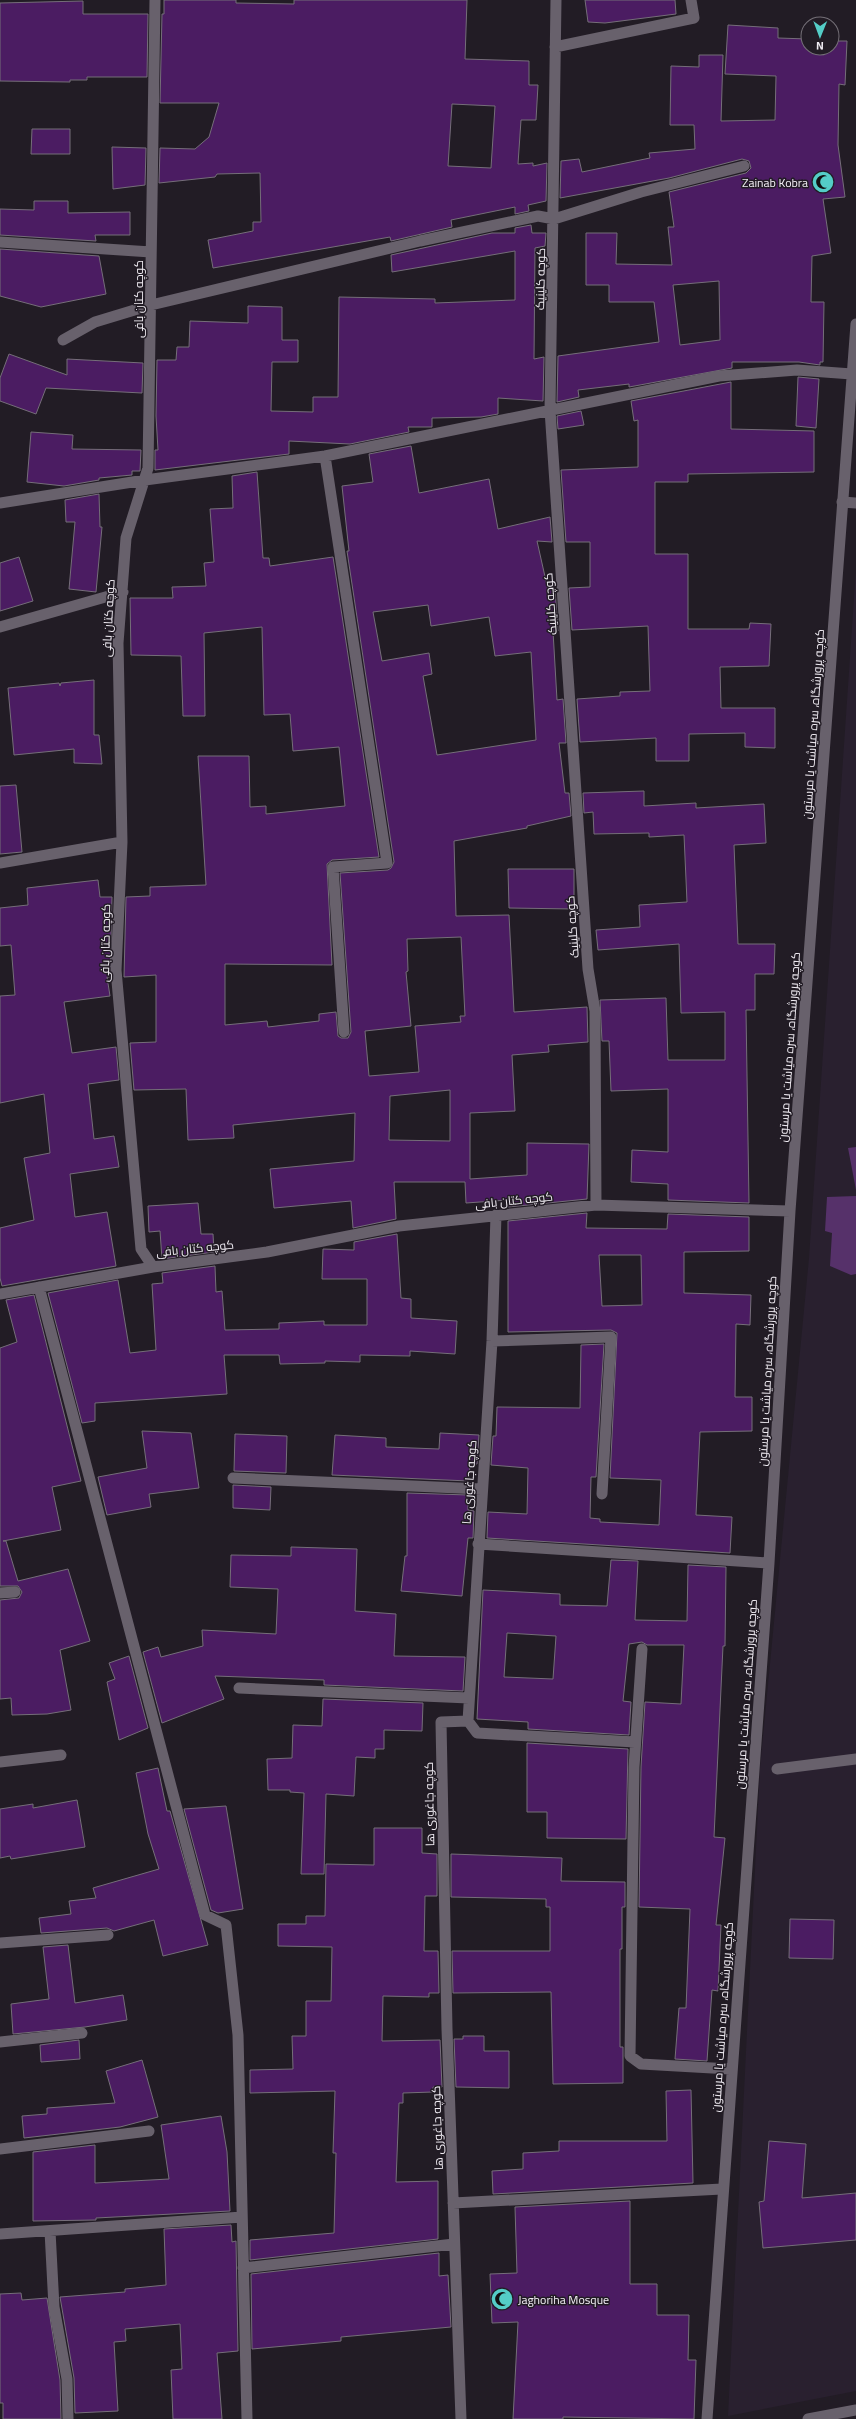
<svg xmlns="http://www.w3.org/2000/svg" width="856" height="2419" viewBox="0 0 856 2419" font-family="Georgia,Cairo,serif">
  <rect width="100%" height="100%" fill="#221c25"/>
  <!-- built -->
  <path fill="#29202f" d="M 856,569 L 856,2391 L 728,2416 L 760,1768 L 809,1258 Z"/>
  <!-- green -->
  <path fill="#56316a" d="M 856,1147 L 856,1190 L 848,1148 Z
    M 856,1196 L 856,1274 L 851,1275 L 830,1266 L 832,1233 L 825,1231 L 827,1197 Z"/>
  <!-- building -->
  <path fill="#4b1c62" stroke="#756e79" fill-rule="evenodd" d="M 164,0 L 236,0 L 236,3 L 294,4 L 294,0 L 467,0 L 465,59 L 529,61 L 529,85 L 538,85 L 536,120 L 521,120 L 518,164 L 533,163 L 533,166 L 547,163 L 546,201 L 528,205 L 529,211 L 515,214 L 515,207 L 451,220 L 452,227 L 391,241 L 390,237 L 213,268 L 208,240 L 253,231 L 253,222 L 261,222 L 260,173 L 217,174 L 215,177 L 159,183 L 160,148 L 195,149 L 209,137 L 219,103 L 160,103 L 162,14 L 164,14 ZM 452,104 L 495,106 L 491,168 L 448,166 Z
    M 585,0 L 675,0 L 676,14 L 605,23 L 588,22 Z
    M 83,1 L 83,14 L 148,14 L 147,77 L 87,77 L 87,80 L 70,80 L 70,82 L 0,81 L 0,3 Z
    M 728,25 L 778,28 L 778,38 L 808,39 L 808,48 L 832,48 L 832,41 L 847,41 L 845,85 L 839,84 L 838,145 L 845,197 L 823,199 L 831,253 L 812,256 L 811,302 L 824,302 L 823,362 L 820,362 L 820,365 L 799,362 L 732,362 L 732,368 L 629,387 L 629,384 L 578,390 L 579,397 L 557,402 L 558,356 L 659,342 L 654,302 L 609,302 L 609,285 L 586,285 L 586,233 L 617,233 L 616,264 L 672,265 L 668,227 L 674,227 L 669,192 L 746,173 L 751,168 L 749,161 L 742,159 L 669,178 L 560,198 L 561,161 L 579,159 L 582,172 L 650,158 L 649,153 L 695,149 L 694,125 L 670,125 L 671,66 L 699,67 L 699,55 L 723,55 L 721,121 L 775,120 L 776,76 L 725,74 ZM 719,281 L 720,340 L 680,345 L 673,285 Z
    M 32,129 L 70,129 L 70,154 L 31,154 Z
    M 112,147 L 146,148 L 145,185 L 113,189 Z
    M 34,201 L 68,201 L 68,213 L 130,212 L 130,235 L 95,235 L 96,241 L 0,235 L 0,209 L 34,210 Z
    M 531,225 L 532,233 L 546,233 L 545,246 L 535,248 L 534,359 L 544,357 L 543,401 L 498,398 L 498,414 L 481,417 L 432,418 L 432,427 L 408,427 L 409,432 L 350,444 L 289,441 L 289,454 L 155,470 L 155,450 L 158,450 L 156,416 L 157,360 L 176,360 L 177,347 L 189,347 L 190,321 L 248,323 L 248,306 L 282,307 L 282,340 L 298,340 L 298,362 L 272,362 L 271,411 L 313,412 L 313,397 L 338,397 L 339,297 L 435,299 L 435,303 L 515,300 L 515,251 L 392,272 L 391,255 L 492,233 L 515,233 L 515,228 Z
    M 0,249 L 99,256 L 106,294 L 41,307 L 0,296 Z
    M 9,354 L 67,375 L 67,359 L 143,363 L 142,393 L 46,388 L 36,414 L 0,401 L 0,378 Z
    M 798,377 L 819,379 L 816,428 L 796,426 Z
    M 731,382 L 731,429 L 814,431 L 814,472 L 688,474 L 688,482 L 655,482 L 655,554 L 688,554 L 688,629 L 749,629 L 750,623 L 771,624 L 769,666 L 720,667 L 721,708 L 775,708 L 775,748 L 745,747 L 745,733 L 689,734 L 689,761 L 656,761 L 656,738 L 580,742 L 577,699 L 620,696 L 620,692 L 650,691 L 648,626 L 572,630 L 569,588 L 590,587 L 590,542 L 566,542 L 561,470 L 638,467 L 638,420 L 634,421 L 631,401 Z
    M 581,411 L 584,425 L 558,429 L 557,416 Z
    M 31,432 L 73,435 L 72,449 L 141,450 L 140,471 L 132,471 L 132,475 L 99,478 L 99,480 L 64,486 L 27,482 Z
    M 411,446 L 419,493 L 489,479 L 498,529 L 550,517 L 552,542 L 537,541 L 548,590 L 555,589 L 558,631 L 553,631 L 557,700 L 563,699 L 566,743 L 559,743 L 565,793 L 569,793 L 571,816 L 527,826 L 527,828 L 454,841 L 456,916 L 509,915 L 514,1012 L 587,1007 L 588,1042 L 548,1045 L 549,1052 L 512,1055 L 515,1111 L 470,1113 L 470,1179 L 527,1175 L 527,1143 L 589,1144 L 587,1199 L 508,1207 L 508,1200 L 466,1203 L 465,1182 L 394,1182 L 396,1219 L 353,1228 L 351,1201 L 274,1208 L 270,1169 L 354,1161 L 355,1113 L 233,1125 L 234,1138 L 188,1140 L 186,1089 L 134,1090 L 130,1043 L 156,1042 L 156,975 L 124,977 L 126,897 L 150,896 L 150,887 L 206,885 L 198,756 L 249,756 L 250,807 L 266,806 L 266,814 L 345,806 L 339,747 L 293,751 L 290,714 L 264,715 L 262,627 L 204,633 L 205,716 L 183,716 L 181,656 L 131,655 L 130,598 L 173,598 L 172,587 L 206,586 L 204,563 L 214,562 L 210,509 L 233,508 L 232,476 L 257,472 L 263,558 L 269,558 L 270,566 L 333,557 L 379,857 L 332,860 L 327,864 L 332,965 L 225,964 L 225,1025 L 267,1021 L 268,1027 L 319,1021 L 319,1014 L 336,1012 L 338,1036 L 341,1038 L 348,1038 L 351,1032 L 340,873 L 388,870 L 391,868 L 394,862 L 347,551 L 349,551 L 342,486 L 373,482 L 369,454 ZM 428,605 L 431,626 L 489,617 L 495,656 L 531,652 L 536,740 L 437,755 L 423,676 L 432,674 L 429,653 L 382,661 L 373,612 ZM 461,937 L 465,1016 L 460,1016 L 461,1022 L 415,1026 L 419,1072 L 369,1076 L 365,1031 L 411,1026 L 406,972 L 408,971 L 407,939 ZM 450,1090 L 450,1141 L 389,1140 L 390,1096 Z
    M 99,494 L 100,527 L 102,527 L 96,592 L 69,589 L 75,522 L 66,522 L 65,500 Z
    M 19,557 L 33,601 L 0,611 L 0,563 Z
    M 94,680 L 94,735 L 99,735 L 102,764 L 74,763 L 74,749 L 14,755 L 8,688 L 59,683 L 60,686 L 61,683 Z
    M 16,785 L 22,852 L 0,854 L 0,786 Z
    M 644,791 L 644,806 L 696,803 L 696,808 L 764,804 L 766,843 L 734,845 L 738,944 L 775,944 L 774,974 L 755,974 L 755,1010 L 746,1010 L 749,1203 L 668,1200 L 668,1184 L 631,1182 L 632,1150 L 668,1152 L 668,1089 L 611,1091 L 609,1041 L 602,1041 L 600,1000 L 666,998 L 668,1060 L 725,1060 L 725,1012 L 681,1013 L 679,944 L 598,950 L 596,930 L 640,927 L 639,905 L 687,902 L 684,835 L 649,837 L 649,833 L 594,834 L 593,812 L 584,813 L 583,793 Z
    M 508,869 L 574,869 L 574,909 L 509,908 Z
    M 98,880 L 100,897 L 112,897 L 110,977 L 107,977 L 110,996 L 64,1002 L 72,1053 L 116,1047 L 119,1080 L 88,1084 L 94,1139 L 114,1136 L 119,1167 L 70,1174 L 75,1217 L 107,1212 L 116,1266 L 2,1286 L 0,1278 L 0,1228 L 34,1220 L 24,1158 L 50,1153 L 44,1094 L 0,1103 L 0,996 L 15,995 L 11,945 L 0,946 L 0,908 L 28,905 L 27,888 Z
    M 198,1203 L 201,1234 L 213,1234 L 214,1252 L 162,1259 L 160,1231 L 149,1232 L 148,1206 Z
    M 587,1213 L 586,1228 L 667,1229 L 668,1214 L 749,1217 L 749,1251 L 684,1252 L 684,1293 L 751,1295 L 750,1325 L 736,1324 L 735,1397 L 752,1397 L 752,1431 L 700,1432 L 696,1515 L 732,1517 L 730,1553 L 487,1538 L 488,1512 L 527,1514 L 528,1468 L 491,1465 L 493,1436 L 496,1436 L 497,1407 L 580,1408 L 581,1345 L 604,1344 L 596,1477 L 591,1477 L 590,1518 L 600,1519 L 600,1522 L 659,1525 L 661,1480 L 610,1478 L 617,1333 L 611,1330 L 508,1332 L 508,1221 ZM 599,1255 L 641,1255 L 642,1305 L 602,1306 Z
    M 397,1234 L 401,1298 L 411,1299 L 411,1318 L 457,1321 L 455,1354 L 410,1351 L 410,1356 L 360,1355 L 360,1362 L 325,1361 L 325,1363 L 280,1364 L 279,1355 L 224,1355 L 227,1394 L 95,1403 L 95,1421 L 82,1423 L 48,1293 L 118,1280 L 130,1353 L 156,1350 L 152,1284 L 163,1283 L 162,1273 L 215,1266 L 216,1292 L 222,1291 L 225,1330 L 279,1329 L 279,1323 L 324,1321 L 324,1325 L 367,1325 L 367,1279 L 322,1279 L 323,1249 L 354,1250 L 354,1242 Z
    M 34,1295 L 81,1481 L 52,1487 L 61,1530 L 3,1541 L 6,1541 L 18,1581 L 68,1569 L 90,1641 L 60,1650 L 71,1710 L 47,1714 L 12,1715 L 11,1698 L 0,1699 L 0,1600 L 19,1598 L 22,1592 L 18,1586 L 0,1586 L 0,1348 L 17,1342 L 6,1300 Z
    M 142,1431 L 191,1433 L 199,1488 L 149,1494 L 151,1507 L 107,1515 L 98,1477 L 147,1468 Z
    M 440,1433 L 479,1435 L 477,1464 L 470,1464 L 469,1481 L 332,1475 L 335,1435 L 386,1438 L 386,1447 L 439,1449 Z
    M 235,1434 L 287,1436 L 286,1473 L 234,1471 Z
    M 233,1485 L 271,1487 L 270,1510 L 233,1508 Z
    M 407,1493 L 468,1495 L 468,1510 L 474,1511 L 473,1538 L 468,1538 L 462,1596 L 401,1591 L 405,1556 L 407,1556 Z
    M 291,1547 L 357,1549 L 355,1611 L 396,1614 L 394,1656 L 465,1657 L 463,1691 L 324,1685 L 324,1680 L 215,1676 L 224,1699 L 162,1723 L 143,1652 L 158,1647 L 161,1657 L 203,1646 L 202,1630 L 276,1634 L 278,1589 L 230,1587 L 231,1555 L 291,1556 Z
    M 611,1560 L 638,1561 L 635,1620 L 687,1621 L 688,1565 L 726,1567 L 725,1646 L 723,1646 L 714,1837 L 725,1838 L 716,1925 L 721,1925 L 718,1991 L 712,1990 L 707,2061 L 675,2059 L 679,2008 L 686,2008 L 690,1909 L 639,1907 L 641,1767 L 645,1702 L 681,1704 L 684,1645 L 647,1645 L 642,1642 L 629,1644 L 623,1701 L 631,1702 L 629,1735 L 528,1729 L 528,1722 L 477,1719 L 483,1590 L 560,1594 L 560,1605 L 607,1606 ZM 507,1633 L 556,1636 L 553,1679 L 504,1677 Z
    M 129,1656 L 148,1728 L 119,1740 L 107,1682 L 115,1679 L 109,1663 Z
    M 323,1699 L 423,1703 L 422,1731 L 384,1730 L 384,1749 L 375,1749 L 375,1758 L 356,1757 L 354,1796 L 326,1794 L 324,1874 L 301,1874 L 304,1793 L 290,1792 L 290,1790 L 268,1790 L 267,1759 L 292,1758 L 293,1725 L 322,1726 Z
    M 527,1743 L 628,1749 L 626,1839 L 547,1838 L 547,1812 L 527,1812 Z
    M 158,1768 L 167,1811 L 170,1811 L 208,1945 L 163,1956 L 154,1920 L 114,1931 L 107,1928 L 41,1933 L 39,1918 L 71,1914 L 69,1901 L 96,1898 L 93,1888 L 159,1869 L 148,1834 L 136,1773 Z
    M 77,1800 L 85,1847 L 11,1859 L 10,1856 L 0,1858 L 0,1809 L 33,1804 L 33,1808 Z
    M 226,1806 L 243,1909 L 218,1913 L 211,1910 L 184,1809 Z
    M 374,1828 L 422,1828 L 422,1853 L 437,1854 L 437,1896 L 425,1896 L 424,1951 L 438,1951 L 439,1993 L 429,1993 L 429,1997 L 383,1996 L 382,2041 L 440,2040 L 442,2087 L 433,2087 L 433,2092 L 403,2093 L 403,2103 L 399,2103 L 396,2182 L 438,2181 L 438,2239 L 250,2260 L 250,2240 L 334,2233 L 336,2153 L 333,2153 L 335,2091 L 250,2093 L 250,2070 L 293,2069 L 292,2036 L 306,2036 L 306,2001 L 331,2001 L 332,1947 L 278,1946 L 278,1924 L 306,1924 L 306,1916 L 325,1916 L 326,1864 L 374,1865 Z
    M 451,1854 L 562,1858 L 561,1881 L 625,1882 L 625,1907 L 622,1907 L 622,1949 L 620,1949 L 620,2047 L 623,2047 L 623,2083 L 553,2084 L 551,1992 L 453,1993 L 452,1951 L 550,1951 L 550,1907 L 546,1907 L 546,1899 L 451,1897 Z
    M 790,1919 L 834,1920 L 833,1959 L 789,1958 Z
    M 68,1945 L 75,2003 L 123,1995 L 127,2020 L 85,2027 L 13,2034 L 11,2004 L 49,1999 L 43,1947 Z
    M 463,2036 L 484,2036 L 484,2051 L 509,2051 L 509,2088 L 456,2087 L 454,2039 L 463,2039 Z
    M 79,2040 L 80,2059 L 41,2062 L 40,2045 Z
    M 142,2060 L 158,2117 L 120,2127 L 24,2138 L 22,2116 L 47,2114 L 47,2108 L 115,2103 L 106,2071 Z
    M 691,2090 L 693,2183 L 493,2194 L 492,2171 L 523,2169 L 523,2153 L 559,2151 L 559,2141 L 667,2141 L 666,2091 Z
    M 221,2116 L 227,2152 L 230,2211 L 96,2218 L 96,2220 L 33,2221 L 33,2152 L 95,2145 L 95,2183 L 169,2179 L 161,2125 Z
    M 769,2141 L 806,2144 L 802,2198 L 856,2193 L 856,2240 L 763,2248 L 759,2202 L 764,2201 Z
    M 630,2201 L 630,2284 L 657,2284 L 657,2315 L 689,2315 L 688,2360 L 696,2360 L 694,2419 L 563,2417 L 563,2419 L 513,2419 L 518,2322 L 492,2323 L 490,2274 L 517,2273 L 515,2207 Z
    M 231,2225 L 232,2242 L 236,2241 L 238,2351 L 217,2353 L 222,2419 L 173,2419 L 171,2370 L 182,2369 L 180,2324 L 125,2329 L 126,2341 L 114,2342 L 118,2411 L 75,2413 L 74,2378 L 60,2297 L 125,2292 L 125,2289 L 166,2285 L 164,2229 Z
    M 439,2253 L 439,2276 L 448,2275 L 451,2327 L 341,2337 L 341,2341 L 252,2349 L 251,2274 Z
    M 21,2293 L 22,2300 L 47,2298 L 60,2380 L 61,2419 L 3,2419 L 3,2403 L 0,2403 L 0,2294 Z"/>
  <g fill="none" stroke-linecap="round" stroke-linejoin="round">
    <!-- service -->
    <path stroke="#68616c" stroke-width="11" d="M 842,502 L 856,503
      M 777,1769 L 856,1759
      M 808,2419 L 856,2410"/>
    <!-- minor -->
    <path stroke="#68616c" stroke-width="11" d="M 155,0 L 148,468 L 126,538 L 118,643 L 122,842 L 116,970 L 141,1249 L 153,1267 L 267,1252 L 399,1226 L 596,1205 L 790,1211
      M 556,0 L 550,410 L 588,969 L 595,1011 L 596,1205
      M 555,47 L 694,18 L 691,0
      M 0,242 L 151,252
      M 63,340 L 95,322 L 151,305 L 420,241 L 538,216 L 554,219 L 641,192 L 744,166
      M 325,456 L 387,863 L 333,867 L 344,1032
      M 0,503 L 145,480 L 325,456 L 719,376 L 797,370 L 852,374
      M 0,627 L 123,592
      M 0,863 L 122,842
      M 39,1287 L 205,1915 L 226,1925 L 238,2035 L 247,2419
      M 0,1294 L 153,1267
      M 492,1341 L 611,1337 L 602,1494
      M 233,1478 L 481,1489
      M 478,1544 L 769,1563
      M 0,1593 L 15,1592
      M 642,1649 L 634,1767 L 630,2056 L 641,2064 L 730,2069
      M 239,1688 L 469,1698
      M 468,1721 L 477,1733 L 635,1742
      M 0,1762 L 61,1755
      M 0,1943 L 108,1935
      M 0,2042 L 82,2033
      M 0,2149 L 149,2131
      M 453,2203 L 722,2189
      M 50,2231 L 54,2307 L 67,2379 L 68,2419
      M 0,2234 L 242,2217
      M 243,2268 L 454,2244
      M 461,2419 L 447,2029 L 441,1722 L 468,1721 L 492,1341 L 496,1215
      M 707,2419 L 769,1563 L 790,1211 L 856,324"/>
  </g>
  <!-- icons -->
  <defs>
    <g id="mosque-disc" transform="scale(1.15)"><circle r="9.5" fill="#54cdc7" stroke="#221c25"/><path d="M3.5-4.9A6 6 0 1 0 3.5 4.9A5 5 0 1 1 3.5-4.9Z" fill="#111"/></g>
  </defs>
  <g fill-rule="evenodd">
    <use href="#mosque-disc" x="823" y="182"/>
    <use href="#mosque-disc" x="502" y="2299"/>
  </g>
  <g text-anchor="middle" dominant-baseline="central" stroke-width="3" stroke-linejoin="round" paint-order="stroke">
    <!-- poi labels -->
    <g font-size="12" fill="#efebf2" stroke="#221c25" text-anchor="end">
      <text x="808" y="182">Zainab Kobra</text>
      <text x="518" y="2299" text-anchor="start">Jaghoriha Mosque</text>
    </g>
    <!-- street labels -->
    <g font-size="12" fill="#efebf2" stroke="#221c25">
      <text transform="translate(540 279) rotate(-89)">کوچه کلینیک</text>
      <text transform="translate(138 299) rotate(-90)">کوچه کتان بافی</text>
      <text transform="translate(550 604) rotate(-94)">کوچه کلینیک</text>
      <text transform="translate(108 618) rotate(-87)">کوچه کتان بافی</text>
      <text transform="translate(813 724) rotate(-86)">کوچه پرورشگاه، سره میاشت یا مرستون</text>
      <text transform="translate(572 927) rotate(-94)">کوچه کلینیک</text>
      <text transform="translate(105 943) rotate(-89)">کوچه کتان بافی</text>
      <text transform="translate(789 1047) rotate(-86)">کوچه پرورشگاه، سره میاشت یا مرستون</text>
      <text transform="translate(514 1200) rotate(-6)">کوچه کتان بافی</text>
      <text transform="translate(195 1248) rotate(-6)">کوچه کتان بافی</text>
      <text transform="translate(767 1371) rotate(-87)">کوچه پرورشگاه، سره میاشت یا مرستون</text>
      <text transform="translate(469 1482) rotate(-86)">کوچه جاغوری ها</text>
      <text transform="translate(746 1694) rotate(-86)">کوچه پرورشگاه، سره میاشت یا مرستون</text>
      <text transform="translate(429 1804) rotate(-91)">کوچه جاغوری ها</text>
      <text transform="translate(722 2017) rotate(-86)">کوچه پرورشگاه، سره میاشت یا مرستون</text>
      <text transform="translate(437 2128) rotate(-92)">کوچه جاغوری ها</text>
    </g>
  </g>
  <!-- north arrow -->
  <g transform="translate(820 36) rotate(181)"><circle r="19" fill="#221c25" stroke="#746f77"/>
  <path d="M0-3L7 15L0 10L-7 15Z" fill="#54cdc7"/>
  <text y="-6" font-size="11" font-weight="bold" text-anchor="middle" fill="#efebf2">N</text>
  </g>
</svg>
